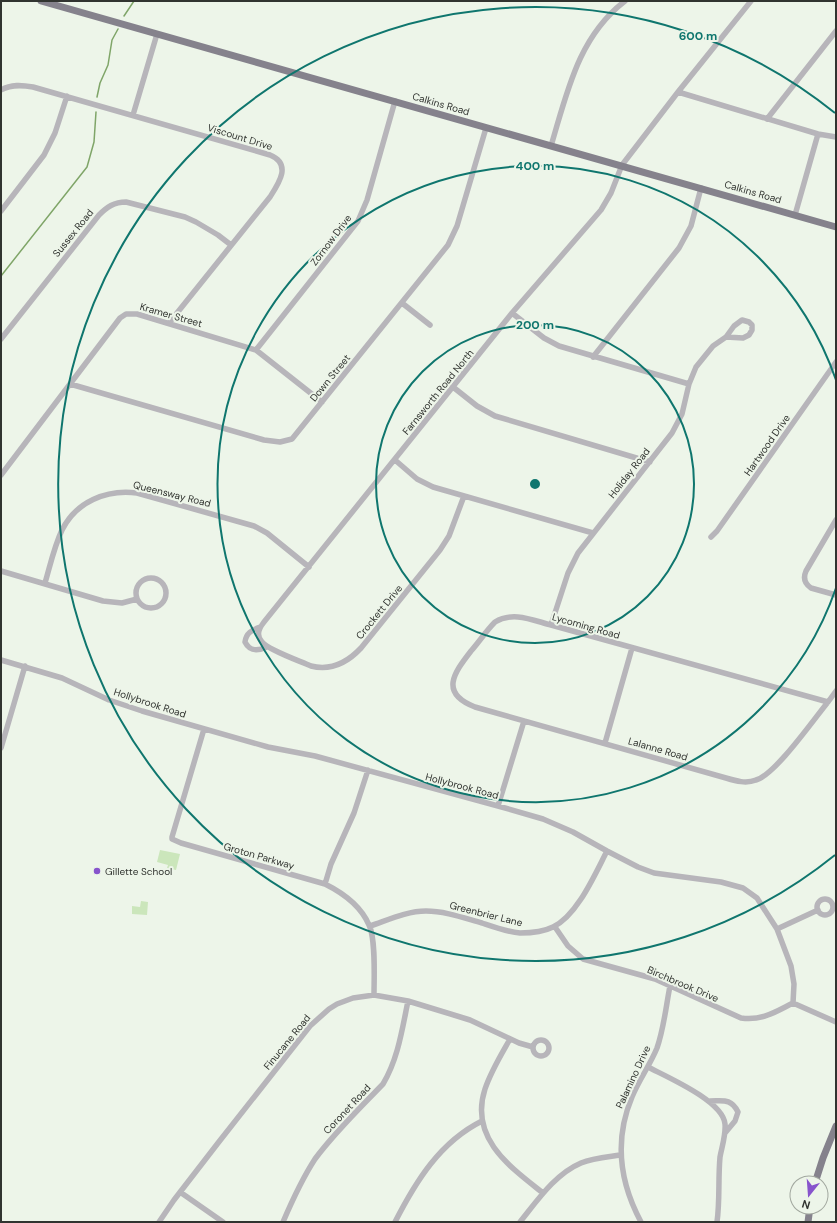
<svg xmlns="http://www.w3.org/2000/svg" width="837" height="1223" viewBox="0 0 837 1223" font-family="'DM Sans',sans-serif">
  <rect width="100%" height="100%" fill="#edf5e9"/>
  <!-- green -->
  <path fill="#cbe6bb" d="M 160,850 L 180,854 L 176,870 L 167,868 L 168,865 L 157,862 Z
    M 141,901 L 148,902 L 147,915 L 132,914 L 132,906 L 140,907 Z"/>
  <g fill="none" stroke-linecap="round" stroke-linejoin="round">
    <!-- stream -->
    <path stroke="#7fa568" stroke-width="1.5" d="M 124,16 L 134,1
      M 97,97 L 100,83 L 108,65 L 112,40 L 118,29
      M 1,276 L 87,167 L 94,142 L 96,112"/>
    <!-- minor -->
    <path stroke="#b7b5ba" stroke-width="5.5" d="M 1,90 C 11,84 22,85 33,87 L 270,155 C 292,164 279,183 270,197 L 169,323
      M 678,92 L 818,134 L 836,137
      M 133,115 L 157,34
      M 767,119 L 836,31
      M 551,146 C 567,93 578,37 625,1
      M 1,211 L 44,155 L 55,133 L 67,96
      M 795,215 L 818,134
      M 402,303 L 430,325
      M 512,313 L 544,338 L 559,346 L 689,384
      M 1,339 L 99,215 C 107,207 114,202 126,202 L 185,217 L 196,222 L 218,235 L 231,245
      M 256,350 L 358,221 L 367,200 L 395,101
      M 593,357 L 679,248 L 691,226 L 701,188
      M 70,384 L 264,440 L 280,442 L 292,439 L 448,245 L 457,226 L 486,128
      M 453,387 L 477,406 L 495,416 L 650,462
      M 395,460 L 417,479 L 433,487 L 593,533
      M 1,475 L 120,318 L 126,314 L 137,314 L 256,350 L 322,402
      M 464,496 L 449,536 L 440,550 L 361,648 C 347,663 331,671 311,666 C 300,661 268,650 262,642 C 256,636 259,628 264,622 L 512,313 L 601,210 L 611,193 L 622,165 L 678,92 L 751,1
      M 836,520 L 806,571 C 803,578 805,584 811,588 L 836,595
      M 711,537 L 717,531 L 836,362
      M 1,571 L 103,601 L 122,603 L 137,599
      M136 593a15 15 0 1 1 30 0a15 15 0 1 1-30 0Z
      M 45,583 C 50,566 54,547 62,530 C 76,502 106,489 137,493 L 254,526 L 267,533 L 309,567
      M 551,625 L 568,573 L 578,553 L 672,433 L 682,414 L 689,384 L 696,367 L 713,346 L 726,337 L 743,338 L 749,335 L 752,330 L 752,325 L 749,322 L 742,320 L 734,326 L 726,337
      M 260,627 C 252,630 246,633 245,642 C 250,652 258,651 267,647
      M 1,660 L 62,678 L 109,700 L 142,711 L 268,747 L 315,756 L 498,806 L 543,819 L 573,832 L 607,851 L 638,867 L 654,873 L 721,882 L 743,888 L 757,898 L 777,929 L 791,966 L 794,984 L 793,1003
      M 828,702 L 551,625 C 532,620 513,611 495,622 C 486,631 479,642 471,651 C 454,673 439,693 475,707 L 726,778 C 736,781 746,784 756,780 C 775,775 814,719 828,702 L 836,691
      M 204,729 L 172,837 L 172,839 L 181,843 L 325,884 C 343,893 361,906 369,925 C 376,939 374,978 374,995
      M 605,743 L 632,648
      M 1,748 L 25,666
      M 498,806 L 524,721
      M 325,884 L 331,864 L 354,813 L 368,770
      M817 907a8 8 0 1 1 16 0a8 8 0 1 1-16 0Z
      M 370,926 C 388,920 407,911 426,911 C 445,911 464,918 482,923 C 494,927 508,932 520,933 C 532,933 543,932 553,927 C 577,916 595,874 607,851
      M 555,927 L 568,946 L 583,959 L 655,979 L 741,1018 C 762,1021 775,1012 793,1003
      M 777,929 L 818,910
      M 793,1003 L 836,1022
      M 510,1039 C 501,1055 491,1071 485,1089 C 469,1138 510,1167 543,1193
      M533 1048a8 8 0 1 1 16 0a8 8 0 1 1-16 0Z
      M 648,1067 C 667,1077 723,1101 725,1124 C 726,1135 722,1146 720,1157 C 718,1179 720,1201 717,1222
      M 710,1101 C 723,1101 731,1098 738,1112 L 735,1121 L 725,1133
      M 180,1192 L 223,1222
      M 159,1222 L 174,1200 L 218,1143 L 310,1026 L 329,1009 L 337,1004 L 353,998 L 374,995 L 408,1001 L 470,1020 L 519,1043 L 533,1047
      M 283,1222 C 292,1201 302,1179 315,1159 C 335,1132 360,1108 383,1084 C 398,1059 402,1030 408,1001
      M 395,1222 C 416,1181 440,1142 482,1121
      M 520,1222 C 537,1201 555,1174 581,1163 C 593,1158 607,1157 620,1155
      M 641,1222 C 619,1181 614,1140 632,1097 C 639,1080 650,1065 657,1048 C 664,1028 666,1006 670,986"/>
    <!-- major -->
    <path stroke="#85828c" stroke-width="7" d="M 41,1 L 836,227
      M 815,1183 L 823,1158 L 836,1126
      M 808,1222 L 810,1207"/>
  </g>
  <!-- distance rings -->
  <g fill="none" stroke="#0f766e" stroke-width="2">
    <circle cx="535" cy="484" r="159"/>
    <path d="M836 588A318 318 0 1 1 836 380"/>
    <path d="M835 855A477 477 0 1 1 835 113"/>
  </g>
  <!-- markers -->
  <circle fill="#8754cc" stroke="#edf5e9" stroke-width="1.5" cx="97" cy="871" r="4"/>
  <g text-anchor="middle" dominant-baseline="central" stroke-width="4" stroke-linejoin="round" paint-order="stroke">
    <!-- street labels -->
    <g font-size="10" fill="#313430" stroke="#edf5e9">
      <text transform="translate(441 104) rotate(16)">Calkins Road</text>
      <text transform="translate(240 137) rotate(17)">Viscount Drive</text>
      <text transform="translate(753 192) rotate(16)">Calkins Road</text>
      <text transform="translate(73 233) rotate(-51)">Sussex Road</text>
      <text transform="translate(331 240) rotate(-53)">Zornow Drive</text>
      <text transform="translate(171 315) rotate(16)">Kramer Street</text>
      <text transform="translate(330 378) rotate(-51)">Down Street</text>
      <text transform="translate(438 392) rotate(-51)">Farnsworth Road North</text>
      <text transform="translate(767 445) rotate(-55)">Hartwood Drive</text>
      <text transform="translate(629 473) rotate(-52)">Holiday Road</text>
      <text transform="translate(172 494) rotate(14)">Queensway Road</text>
      <text transform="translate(379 612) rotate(-51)">Crockett Drive</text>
      <text transform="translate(586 626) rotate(16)">Lycoming Road</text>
      <text transform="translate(150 703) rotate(18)">Hollybrook Road</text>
      <text transform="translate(658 749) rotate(16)">Lalanne Road</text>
      <text transform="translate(462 786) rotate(15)">Hollybrook Road</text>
      <text transform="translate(259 856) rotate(16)">Groton Parkway</text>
      <text transform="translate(486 914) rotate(14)">Greenbrier Lane</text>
      <text transform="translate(683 984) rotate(23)">Birchbrook Drive</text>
      <text transform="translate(287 1042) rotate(-51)">Finucane Road</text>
      <text transform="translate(633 1077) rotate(-65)">Palamino Drive</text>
      <text transform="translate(347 1109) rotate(-47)">Coronet Road</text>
    </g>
    <!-- poi labels -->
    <g font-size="10" fill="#313430" stroke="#edf5e9" text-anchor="start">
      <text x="105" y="871">Gillette School</text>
    </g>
  </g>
  <circle cx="535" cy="484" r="6" fill="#0f766e" stroke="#edf5e9" stroke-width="2"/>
  <g font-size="12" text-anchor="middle" font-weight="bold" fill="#0f766e" stroke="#edf5e9" stroke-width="4" stroke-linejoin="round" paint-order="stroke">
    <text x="698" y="40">600 m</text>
    <text x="535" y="170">400 m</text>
    <text x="535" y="329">200 m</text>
  </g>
  <!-- border -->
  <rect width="837" height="1223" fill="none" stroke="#313430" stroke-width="4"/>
  <!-- north arrow -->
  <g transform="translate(809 1195) rotate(197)"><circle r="19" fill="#edf5e9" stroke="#a2a89f"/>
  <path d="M0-3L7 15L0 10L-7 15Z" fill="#8754cc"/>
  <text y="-6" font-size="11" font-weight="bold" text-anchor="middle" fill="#313430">N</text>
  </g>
</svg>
